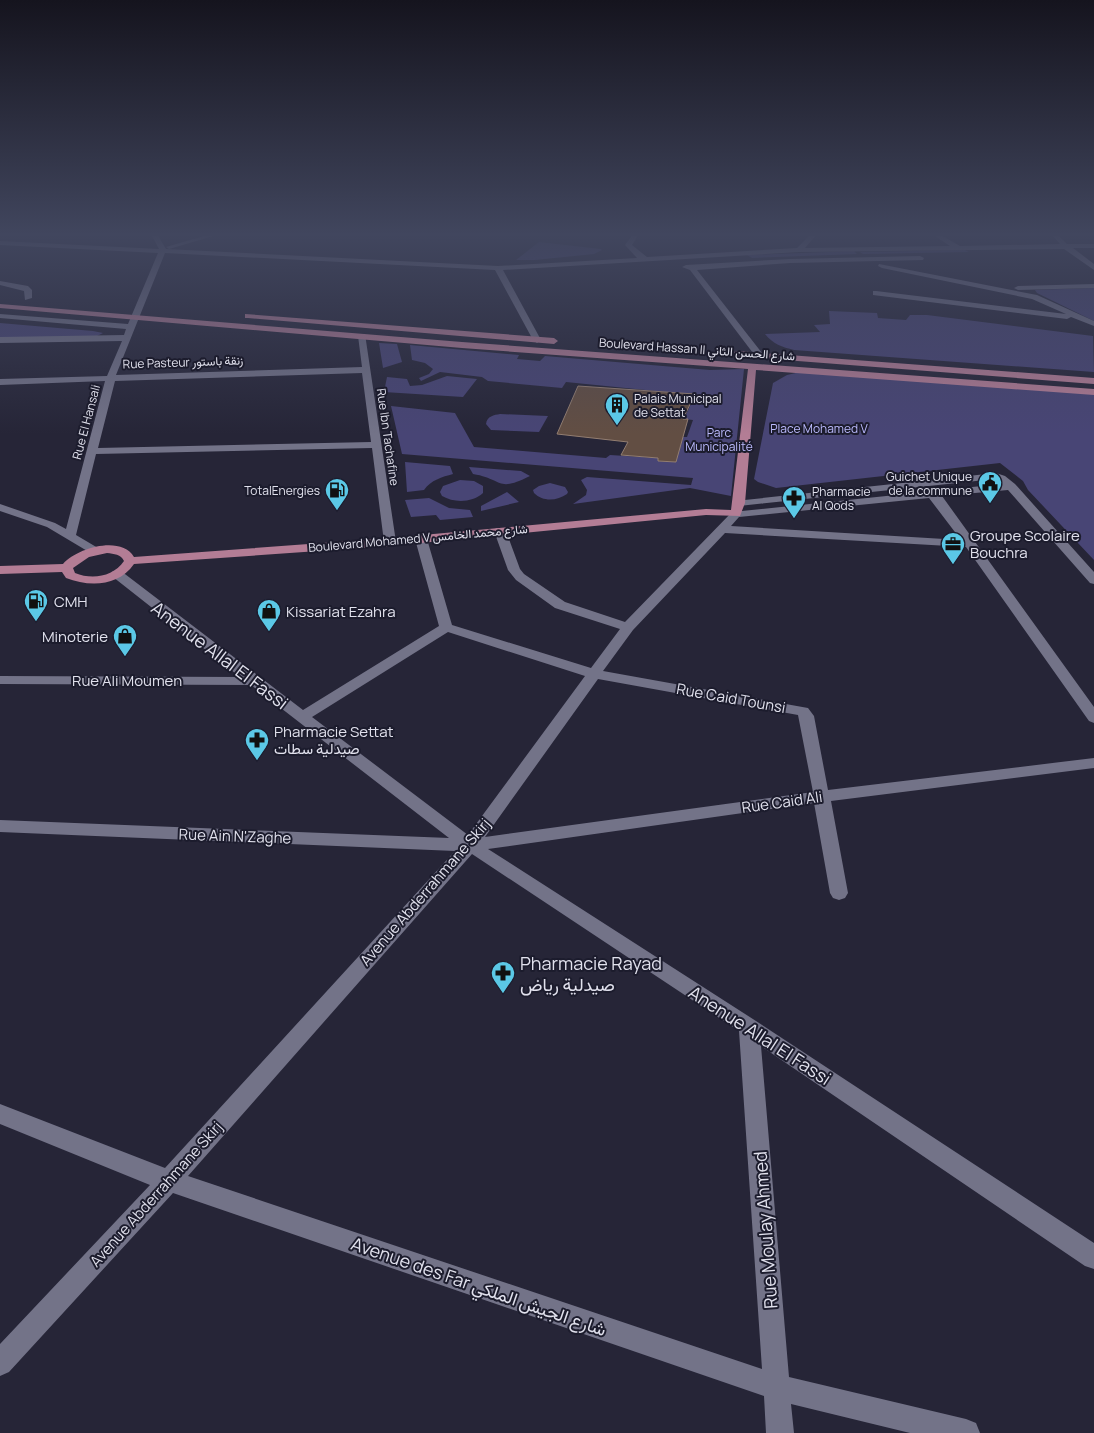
<svg xmlns="http://www.w3.org/2000/svg" width="1094" height="1433" viewBox="0 0 1094 1433" font-family="Manrope,Vazirmatn,sans-serif">
  <rect width="100%" height="100%" fill="#262537"/>
  <!-- green -->
  <path fill="#484575" d="M 539,242 L 601,249 L 602,250 L 594,254 L 535,260 L 516,260 Z
    M 965,250 L 969,252 L 863,254 L 860,252 Z
    M 854,251 L 857,254 L 752,258 L 747,255 Z
    M 1094,288 L 1094,321 L 1037,293 L 1035,290 Z
    M 829,311 L 877,313 L 878,318 L 906,320 L 910,315 L 927,315 L 1093,336 L 1094,372 L 794,350 C 782,347 773,344 765,334 L 820,332 L 814,325 L 830,324 Z
    M 0,323 L 93,331 L 103,333 L 97,336 L 0,338 Z
    M 379,343 L 397,344 L 402,362 L 383,368 Z
    M 410,345 L 519,355 L 517,359 L 540,361 L 545,356 L 710,370 L 744,369 L 731,496 L 690,488 L 573,504 L 586,495 L 587,490 L 581,480 L 587,477 L 691,485 L 693,478 L 402,454 L 391,406 L 455,413 L 474,447 L 606,458 L 610,455 L 658,458 L 658,461 L 676,462 L 678,437 L 687,437 L 693,420 L 684,419 L 695,395 L 566,382 L 562,388 L 488,381 L 482,377 L 440,372 L 421,381 L 419,378 L 429,374 L 433,369 L 425,363 L 412,360 Z
    M 800,372 L 1094,394 L 1094,560 L 1028,490 L 1023,481 L 1000,463 L 776,488 L 758,482 L 754,479 L 773,383 L 787,375 Z
    M 447,376 L 477,379 L 463,397 L 384,392 L 387,377 L 407,379 L 410,386 L 422,385 Z
    M 500,414 L 548,416 L 539,432 L 491,430 L 486,424 C 487,416 494,415 500,414 Z
    M 405,462 L 450,466 L 453,474 C 442,477 431,480 424,490 L 407,492 Z
    M 469,467 L 521,471 L 530,476 C 496,493 504,479 473,474 Z
    M 460,480 L 474,481 L 483,486 L 483,493 C 472,503 454,503 442,496 L 440,492 L 443,486 Z
    M 550,483 L 565,487 L 568,492 L 567,494 C 557,501 543,502 534,493 L 533,490 L 539,486 Z
    M 507,492 L 519,502 L 481,511 L 481,506 Z
    M 429,498 L 449,508 L 470,510 L 473,517 L 440,520 L 436,515 L 411,517 L 405,500 Z"/>
  <!-- building -->
  <path fill="#624e43" stroke="#937e71" d="M 578,386 L 695,394 L 683,419 L 688,419 L 676,462 L 658,461 L 658,458 L 621,455 L 628,442 L 557,434 Z"/>
  <g fill="none" stroke-linecap="round" stroke-linejoin="round">
    <!-- minor -->
    <path fill="#737388" fill-rule="evenodd" d="M 151,234 L 157,234 L 166,249 L 498,266 L 637,258 L 625,245 L 633,234 L 639,234 L 632,245 L 647,257 L 797,248 L 811,234 L 817,234 L 805,248 L 950,246 L 932,234 L 939,234 L 960,246 L 1060,244 L 1051,234 L 1057,234 L 1067,244 L 1094,244 L 1094,248 L 1073,248 L 1094,264 L 1094,270 L 1064,249 L 799,252 L 503,270 L 541,340 L 537,343 L 533,340 L 495,270 L 165,253 L 116,375 L 362,367 L 358,336 L 365,334 L 396,542 L 390,546 L 384,542 L 372,448 L 96,454 L 76,535 L 98,548 L 100,551 L 94,555 L 47,527 L 0,511 L 0,504 L 55,523 L 66,529 L 105,381 L 0,385 L 0,379 L 107,376 L 122,341 L 0,343 L 0,337 L 124,335 L 126,329 L 0,318 L 0,314 L 128,324 L 158,253 L 0,245 L 0,241 L 159,249 ZM 362,373 L 371,442 L 98,448 L 115,381 Z
      M 211,234 L 220,234 L 169,249 L 166,247 Z
      M 920,256 L 924,258 L 923,260 L 790,263 L 697,270 L 762,353 L 762,357 L 756,357 L 690,270 L 682,267 L 686,265 L 790,259 Z
      M 879,264 L 1037,295 L 1094,321 L 1094,326 L 1071,317 L 1067,319 L 873,295 L 873,291 L 876,291 L 1066,314 L 1032,299 L 882,268 L 878,266 Z
      M 0,281 L 28,286 L 32,290 L 32,298 L 25,300 L 24,291 L 0,285 Z
      M 1094,284 L 1094,288 L 1018,290 L 1014,288 L 1018,286 Z
      M 996,473 L 1005,476 L 1015,484 L 1094,572 L 1094,584 L 1090,583 L 1008,490 L 942,496 L 1094,707 L 1094,723 L 1089,721 L 966,547 L 725,533 L 633,630 L 603,671 L 808,708 L 814,716 L 828,790 L 1094,758 L 1094,768 L 831,801 L 848,893 L 845,898 L 839,900 L 833,898 L 830,893 L 814,803 L 488,849 L 756,1021 L 1094,1243 L 1094,1269 L 1085,1266 L 761,1046 L 789,1377 L 966,1419 L 976,1423 L 980,1433 L 910,1433 L 791,1404 L 794,1433 L 766,1433 L 764,1396 L 173,1193 L 9,1372 L 0,1376 L 0,1344 L 150,1185 L 0,1124 L 0,1104 L 165,1168 L 455,851 L 0,832 L 0,820 L 449,838 L 251,685 L 0,684 L 0,676 L 240,677 L 113,577 L 111,574 L 113,571 L 121,571 L 303,710 L 439,626 L 415,539 L 417,536 L 425,536 L 427,539 L 452,625 L 591,668 L 620,629 L 555,608 L 516,580 L 508,570 L 494,531 L 496,528 L 504,528 L 506,531 L 520,569 L 524,574 L 565,602 L 625,622 L 732,512 L 1001,484 L 995,479 L 739,506 L 735,505 L 733,503 L 735,501 ZM 929,498 L 961,540 L 731,526 L 739,517 ZM 448,632 L 585,676 L 468,835 L 312,717 ZM 598,679 L 798,715 L 813,792 L 485,837 ZM 472,854 L 739,1031 L 762,1369 L 188,1176 Z"/>
    <!-- major -->
    <path fill="#b37d95" fill-rule="evenodd" d="M 0,304 L 462,342 L 1094,389 L 1094,395 L 756,370 L 745,503 L 740,516 L 706,515 L 390,546 L 134,564 C 118,587 89,587 66,578 L 62,572 L 0,574 L 0,566 L 63,564 C 77,548 121,535 134,557 L 390,538 L 706,509 L 731,510 L 748,369 L 462,348 L 0,308 ZM 107,553 C 114,554 121,554 124,561 C 113,577 92,580 75,573 L 73,568 L 89,557 Z
      M 245,314 L 554,338 L 558,341 L 554,344 L 248,318 L 245,318 Z
      M 737,351 L 1094,378 L 1094,384 L 734,356 L 734,352 Z"/>
  </g>
  <!-- sky -->
  <linearGradient id="sky" x2="0" y2="1"><stop stop-color="#15141e"/><stop offset="0.54" stop-color="#41465e"/><stop offset="1" stop-color="#41465e" stop-opacity="0"/></linearGradient>
  <rect width="1094" height="434" fill="url(#sky)"/>
  <!-- icons -->
  <defs>
    <g id="building-pin" transform="scale(1.25)"><path d="M0 17L-7.5 6A9.5 9.5 0 1 1 7.5 6Z" fill="#5bc8e6" stroke="#1c1c2d"/><path d="M-4-6H4V6H1V3H-1V6H-4ZM-2.5-4.3h1.7v1.8h-1.7ZM.8-4.3h1.7v1.8H.8ZM-2.5-1h1.7V.8h-1.7ZM.8-1h1.7V.8H.8Z" fill="#111"/></g>
    <g id="civic-pin" transform="scale(1.25)"><path d="M0 17L-7.5 6A9.5 9.5 0 1 1 7.5 6Z" fill="#5bc8e6" stroke="#1c1c2d"/><path d="M-.6-6.5H3V-4.5H.6V-3L4-1V1h2V6H-6V1h2V-1L-.6-3ZM-1.2 2.5V6h2.4V2.5Z" fill="#111"/></g>
    <g id="fuel-pin" transform="scale(1.25)"><path d="M0 17L-7.5 6A9.5 9.5 0 1 1 7.5 6Z" fill="#5bc8e6" stroke="#1c1c2d"/><path d="M-5.5-6h7V0h2V4h1.3V-2.5L3-4.5l.8-.8L6-3V5H2.5V1h-1V6h-7ZM-4.2-4.7v3.2H.2V-4.7Z" fill="#111"/></g>
    <g id="pharmacy-pin" transform="scale(1.25)"><path d="M0 17L-7.5 6A9.5 9.5 0 1 1 7.5 6Z" fill="#5bc8e6" stroke="#1c1c2d"/><path d="M-2-6h4v4h4v4h-4v4h-4v-4h-4v-4h4Z" fill="#111"/></g>
    <g id="office-pin" transform="scale(1.25)"><path d="M0 17L-7.5 6A9.5 9.5 0 1 1 7.5 6Z" fill="#5bc8e6" stroke="#1c1c2d"/><path d="M-6-3h4V-5.5h4V-3h4V5H-6ZM-1-4.5V-3h2v-1.5ZM-6 0V1H6V0Z" fill="#111"/></g>
    <g id="shop-pin" transform="scale(1.25)"><path d="M0 17L-7.5 6A9.5 9.5 0 1 1 7.5 6Z" fill="#5bc8e6" stroke="#1c1c2d"/><path d="M-5-2.5h2.3a2.7 3.5 0 0 1 5.4 0H5L5.5 6h-11ZM-1.5-2.5h3a1.5 2.3 0 0 0-3 0Z" fill="#111"/></g>
  </defs>
  <g fill-rule="evenodd">
    <use href="#building-pin" x="617" y="405"/>
    <use href="#civic-pin" x="990" y="483"/>
    <use href="#fuel-pin" x="337" y="490"/>
    <use href="#pharmacy-pin" x="794" y="498"/>
    <use href="#office-pin" x="953" y="544"/>
    <use href="#fuel-pin" x="36" y="601"/>
    <use href="#shop-pin" x="269" y="611"/>
    <use href="#shop-pin" x="125" y="636"/>
    <use href="#pharmacy-pin" x="257" y="740"/>
    <use href="#pharmacy-pin" x="503" y="973"/>
  </g>
  <g text-anchor="middle" dominant-baseline="central" stroke-width="4" stroke-linejoin="round" paint-order="stroke">
    <!-- far-street labels -->
    <g font-size="12" fill="#e1e1ed" stroke="#1c1c2d">
      <text transform="translate(697 349) rotate(4)">Boulevard Hassan II شارع الحسن الثاني</text>
      <text transform="translate(183 362) rotate(-2)">Rue Pasteur زنقة باستور</text>
      <text transform="translate(86 422) rotate(-75)">Rue El Hansali</text>
      <text transform="translate(388 437) rotate(82)">Rue Ibn Tachafine</text>
      <text transform="translate(418 538) rotate(-5)">Boulevard Mohamed V شارع محمد الخامس</text>
    </g>
    <!-- far-poi labels -->
    <g font-size="12" fill="#e1e1ed" stroke="#1c1c2d" text-anchor="start">
      <text x="634" y="398">Palais Municipal<tspan x="634" dy="14">de Settat</tspan></text>
      <text x="972" y="476" text-anchor="end">Guichet Unique<tspan x="972" dy="14">de la commune</tspan></text>
      <text x="320" y="490" text-anchor="end">TotalEnergies</text>
      <text x="812" y="491">Pharmacie<tspan x="812" dy="14">Al Qods</tspan></text>
    </g>
    <!-- far-park labels -->
    <g font-size="12" fill="#bbbafd" stroke="#1c1c2d">
      <text x="819" y="428">Place Mohamed V</text>
      <text x="719" y="432">Parc<tspan x="719" dy="14">Municipalité</tspan></text>
    </g>
    <!-- poi labels -->
    <g font-size="15" fill="#e1e1ed" stroke="#1c1c2d" text-anchor="start">
      <text x="970" y="535">Groupe Scolaire<tspan x="970" dy="17">Bouchra</tspan></text>
      <text x="54" y="601">CMH</text>
      <text x="286" y="611">Kissariat Ezahra</text>
      <text x="108" y="636" text-anchor="end">Minoterie</text>
      <text x="274" y="731">Pharmacie Settat<tspan x="274" dy="17">صيدلية سطات</tspan></text>
    </g>
    <!-- street labels -->
    <g font-size="15" fill="#e1e1ed" stroke="#1c1c2d">
      <text x="127" y="680">Rue Ali Moumen</text>
      <text transform="translate(731 698) rotate(10)">Rue Caid Tounsi</text>
      <text transform="translate(782 802) rotate(-8)">Rue Caid Ali</text>
      <text transform="translate(235 836) rotate(2)">Rue Ain N'Zaghe</text>
      <text transform="translate(425 892) rotate(-49)">Avenue Abderrahmane Skirj</text>
      <text transform="translate(156 1194) rotate(-48)">Avenue Abderrahmane Skirj</text>
    </g>
    <!-- near-street labels -->
    <g font-size="18" fill="#e1e1ed" stroke="#1c1c2d">
      <text transform="translate(220 655) rotate(37)">Anenue Allal El Fassi</text>
      <text transform="translate(760 1035) rotate(33)">Anenue Allal El Fassi</text>
      <text transform="translate(765 1230) rotate(-94)">Rue Moulay Ahmed</text>
      <text transform="translate(479 1286) rotate(19)">Avenue des Far شارع الجيش الملكي</text>
    </g>
    <!-- near-poi labels -->
    <g font-size="18" fill="#e1e1ed" stroke="#1c1c2d" text-anchor="start">
      <text x="520" y="963">Pharmacie Rayad<tspan x="520" dy="21">صيدلية رياض</tspan></text>
    </g>
  </g>
</svg>
